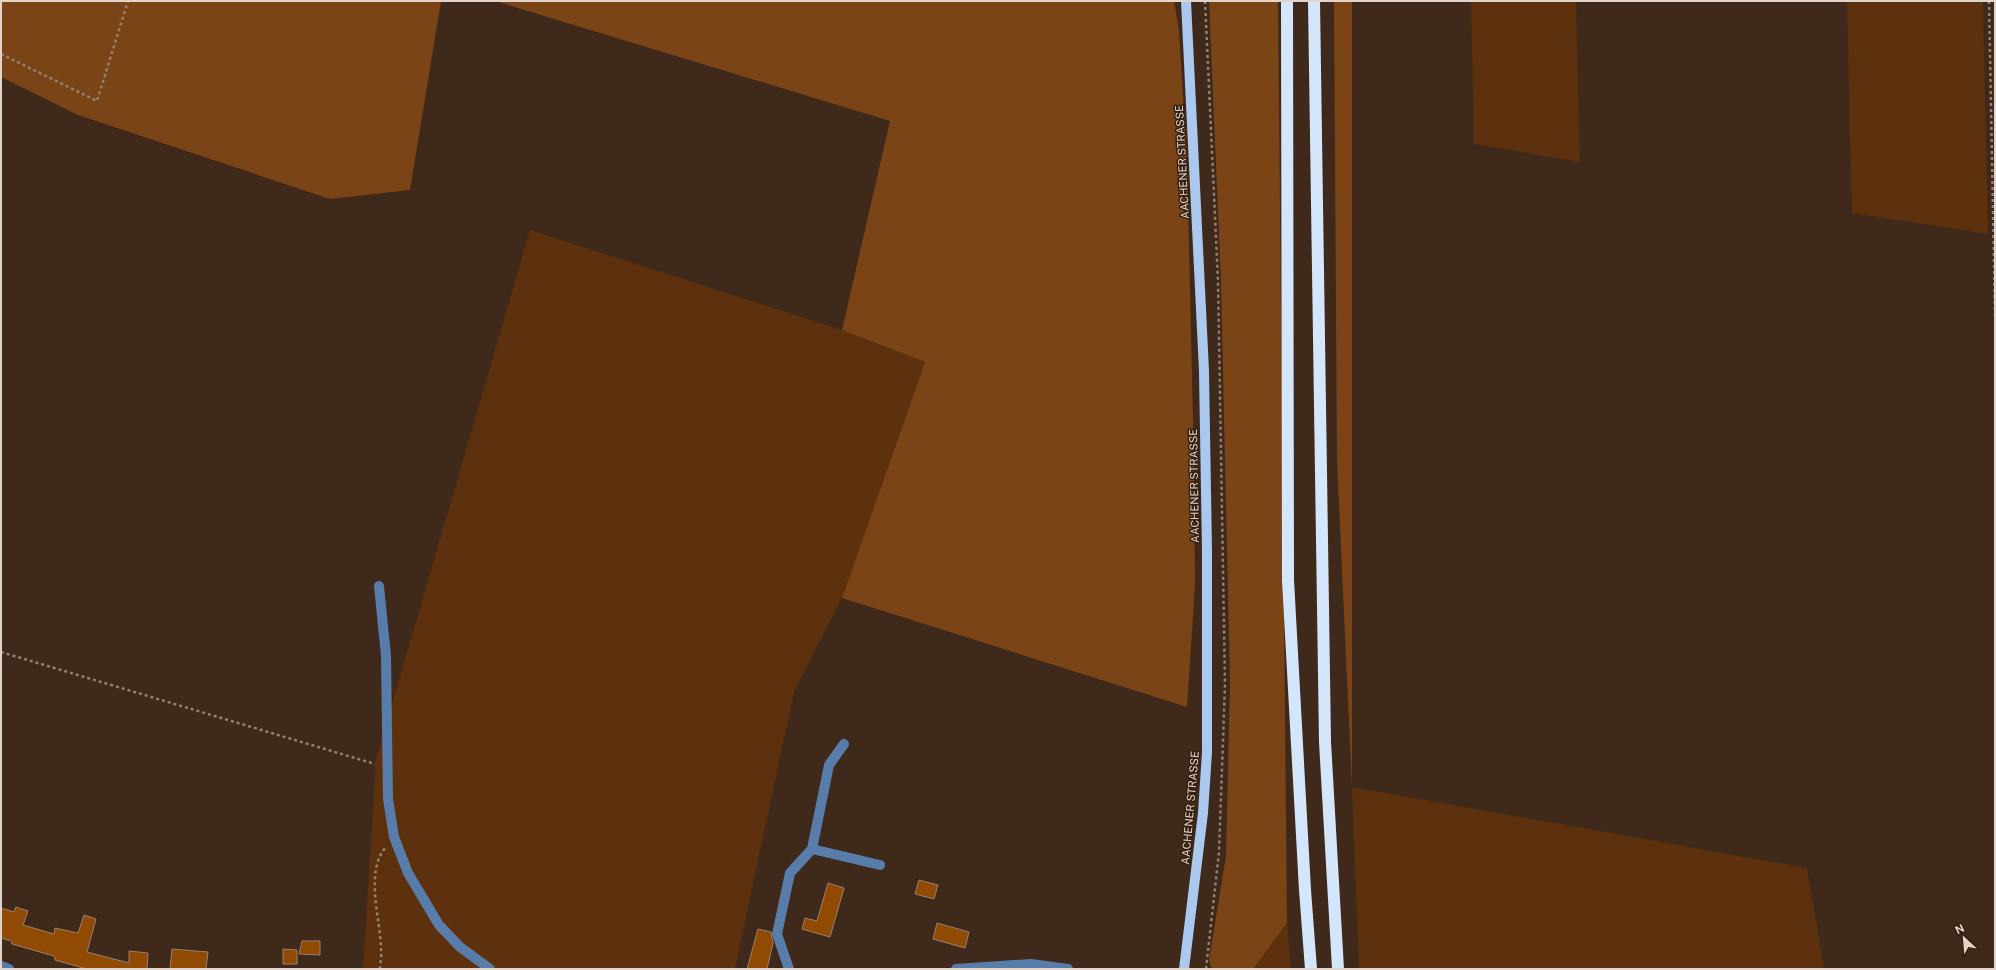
<svg xmlns="http://www.w3.org/2000/svg" width="1996" height="970" viewBox="0 0 1996 970" font-family="'Public Sans',sans-serif">
  <rect width="100%" height="100%" fill="#3f291a"/>
  <!-- green -->
  <path fill="#5d310d" d="M 1471,1 L 1576,1 L 1580,162 L 1474,144 Z
    M 1847,1 L 1983,1 L 1988,234 L 1852,213 Z
    M 530,230 L 842,330 L 925,362 L 842,598 L 794,692 L 735,969 L 363,969 L 376,759 Z
    M 1352,787 L 1807,868 L 1824,969 L 1359,969 Z
    M 1287,923 L 1291,969 L 1253,969 Z"/>
  <!-- forest -->
  <path fill="#7b4416" d="M 1,1 L 441,1 L 410,190 L 330,199 L 78,115 L 1,77 Z
    M 495,1 L 1174,1 L 1179,31 L 1187,160 L 1194,464 L 1195,585 L 1187,707 L 842,598 L 925,362 L 842,330 L 890,121 Z
    M 1209,1 L 1278,1 L 1287,923 L 1253,969 L 1212,969 L 1209,960 L 1226,856 L 1230,683 L 1221,281 Z
    M 1334,1 L 1352,1 L 1352,787 L 1337,461 Z"/>
  <!-- building -->
  <path fill="#914a01" stroke="#9b816f" d="M 919,880 L 938,885 L 934,899 L 915,894 Z
    M 828,883 L 844,888 L 830,937 L 802,929 L 805,918 L 817,921 Z
    M 16,907 L 28,911 L 23,925 L 54,934 L 55,928 L 78,933 L 84,915 L 96,919 L 87,952 L 129,963 L 129,951 L 148,953 L 147,969 L 87,969 L 55,960 L 54,956 L 12,944 L 11,941 L 1,938 L 1,908 L 14,912 Z
    M 937,923 L 969,932 L 965,948 L 933,939 Z
    M 758,929 L 771,932 L 773,943 L 767,969 L 747,969 Z
    M 302,941 L 320,941 L 320,955 L 299,954 Z
    M 172,949 L 208,952 L 206,969 L 170,969 Z
    M 283,949 L 297,950 L 297,964 L 283,964 Z"/>
  <g fill="none" stroke-linecap="round" stroke-linejoin="round">
    <!-- path -->
    <path stroke="#938175" stroke-width="2.5" stroke-dasharray="3 3" stroke-linecap="butt" d="M 1205,1 L 1218,281 L 1225,684 L 1219,852 L 1206,969
      M 1989,1 L 1995,316
      M 1,54 L 97,101 L 128,1
      M 1,652 L 375,764
      M 380,969 C 380,963 382,956 381,950 C 381,920 364,872 386,847"/>
    <!-- minor -->
    <path stroke="#587daa" stroke-width="10" d="M 379,586 L 386,656 L 388,799 L 394,837 L 408,873 L 439,925 L 460,947 L 490,969
      M 812,849 L 880,865
      M 1,966 L 9,969
      M 789,969 L 777,934 L 790,873 L 812,849 L 829,765 L 844,744
      M 956,969 L 1031,964 L 1068,969"/>
    <!-- major -->
    <path stroke="#abc9ee" stroke-width="10" d="M 1184,969 L 1203,813 L 1207,752 L 1207,551 L 1204,371 L 1186,1"/>
    <!-- highway -->
    <path stroke="#d4e6fc" stroke-width="12" d="M 1287,1 L 1288,580 L 1305,890 L 1311,969
      M 1314,1 L 1325,742 L 1338,969"/>
  </g>
  <g text-anchor="middle" dominant-baseline="central" stroke-width="3" stroke-linejoin="round" paint-order="stroke">
    <!-- street labels -->
    <g font-size="11" fill="#e2d4ca" stroke="#341f10">
      <text transform="translate(1182 162) rotate(-93)">AACHENER STRASSE</text>
      <text transform="translate(1194 486) rotate(-91)">AACHENER STRASSE</text>
      <text transform="translate(1190 808) rotate(-85)">AACHENER STRASSE</text>
    </g>
  </g>
  <!-- border -->
  <rect width="1996" height="970" fill="none" stroke="#e2d4ca" stroke-width="4"/>
  <!-- north arrow -->
  <g transform="translate(1964 938) rotate(334)" stroke="#341f10" stroke-width="3" paint-order="stroke">
  <path d="M0-3L7 15L0 10L-7 15Z" fill="#e2d4ca"/>
  <text y="-6" font-size="11" font-weight="bold" text-anchor="middle" fill="#e2d4ca">N</text>
  </g>
</svg>
